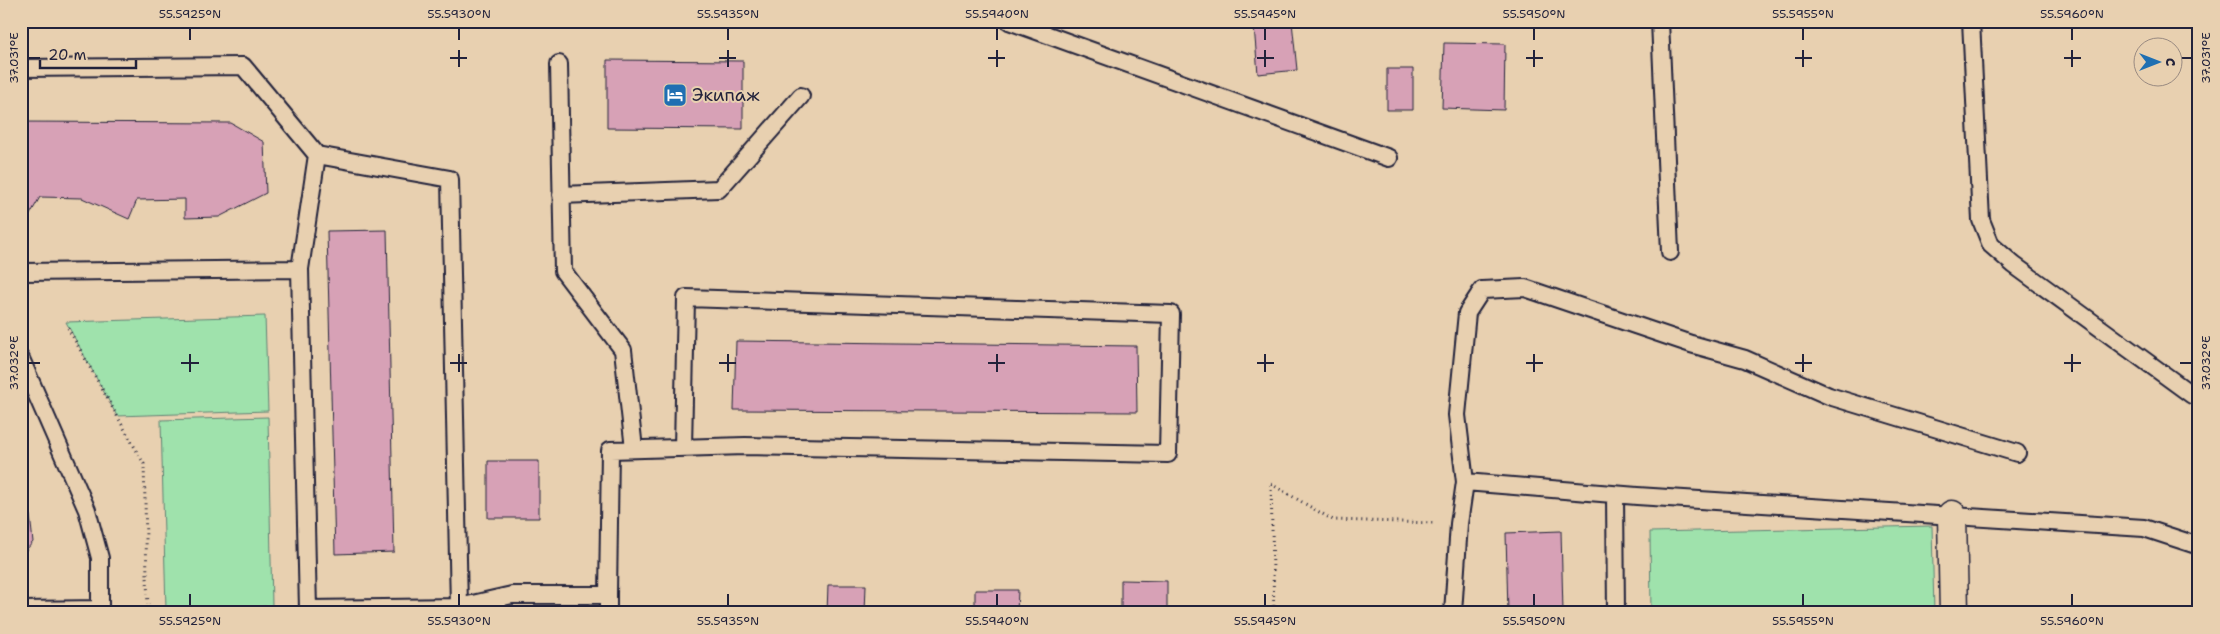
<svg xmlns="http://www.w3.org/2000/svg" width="2220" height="634" viewBox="0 0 2220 634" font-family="'Shantell Sans',sans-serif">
  <rect width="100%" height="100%" fill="#e8d0b0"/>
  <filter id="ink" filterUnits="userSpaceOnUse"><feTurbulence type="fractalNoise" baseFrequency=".02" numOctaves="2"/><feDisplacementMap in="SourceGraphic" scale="10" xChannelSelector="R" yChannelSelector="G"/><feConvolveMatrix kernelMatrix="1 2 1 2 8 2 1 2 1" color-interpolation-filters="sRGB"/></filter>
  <g filter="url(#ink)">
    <!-- park -->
    <path fill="#9fe2ac" stroke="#608274" d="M 265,316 L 268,411 L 117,416 L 66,322 Z
      M 268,417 L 272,606 L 166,610 L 161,420 Z
      M 1932,526 L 1934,613 L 1651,613 L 1650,532 Z"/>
    <!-- building -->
    <path fill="#d7a1b6" stroke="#22223b" d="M 1132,21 L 1161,21 L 1161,23 L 1132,24 Z
      M 1292,22 L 1297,70 L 1258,74 L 1254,26 Z
      M 1444,43 L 1505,44 L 1504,110 L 1442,108 Z
      M 607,60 L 743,61 L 743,129 L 607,128 Z
      M 1387,69 L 1413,69 L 1413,110 L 1387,110 Z
      M 21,122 L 231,123 L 264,142 L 266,193 L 219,217 L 185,218 L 185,199 L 137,200 L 129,219 L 82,198 L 40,197 L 27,220 L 21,217 Z
      M 387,230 L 394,552 L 335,554 L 327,231 Z
      M 736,341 L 1136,346 L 1137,412 L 734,410 Z
      M 488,461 L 539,461 L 539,518 L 488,518 Z
      M 28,498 L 33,542 L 21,556 L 21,499 Z
      M 1561,531 L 1563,613 L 1508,613 L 1506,533 Z
      M 1121,580 L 1167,581 L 1167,613 L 1121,613 Z
      M 828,585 L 866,585 L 865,613 L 827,613 Z
      M 975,590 L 1018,590 L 1017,613 L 975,613 Z"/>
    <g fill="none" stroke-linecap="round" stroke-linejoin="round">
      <!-- service casing -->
      <g stroke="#22223b" stroke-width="20">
        <path id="service" d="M 1009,21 L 1389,158
          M 1660,21 L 1670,252
          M 1971,21 L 1981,220 L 1991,245 L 2014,265 L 2192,395
          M 559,64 L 563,271 L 623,350 L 634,449
          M 21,68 L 243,66 L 317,155 L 300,269 L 21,272
          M 317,155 L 450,179 L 459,607 L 512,595 L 608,595 L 608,613
          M 561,195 L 719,189 L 801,96
          M 300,269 L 308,609 L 459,607 L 459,613
          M 21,359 L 87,510 L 100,558 L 100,609
          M 1465,482 L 1457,415 L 1467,313 L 1482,290 L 1525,288 L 1691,344 L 1745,359 L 1829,396 L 2017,453
          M 1615,495 L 1616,613
          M 608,595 L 610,450 L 745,446 L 1168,454 L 1171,314 L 686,298 L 683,448
          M 21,610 L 100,609 L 103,613
          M 1453,613 L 1459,524 L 1465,482 L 1637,496 L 2144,528 L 2199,546"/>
      </g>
      <!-- minor casing -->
      <g stroke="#22223b" stroke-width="31">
        <path id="minor" d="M 1952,515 L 1954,613"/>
      </g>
      <!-- path -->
      <path stroke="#22223b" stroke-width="3" stroke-dasharray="1 4" stroke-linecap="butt" d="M 68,328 L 144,464 L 148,613
        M 1271,484 L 1333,520 L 1435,523
        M 1271,485 L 1274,613"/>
      <!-- service -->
      <use href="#service" stroke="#e8d0b0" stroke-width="16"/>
      <!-- minor -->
      <use href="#minor" stroke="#e8d0b0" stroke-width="28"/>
    </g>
  </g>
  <!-- ticks -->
  <path fill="none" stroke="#22223b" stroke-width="2" d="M 190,28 L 190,40M 459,28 L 459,40M 728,28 L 728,40M 997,28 L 997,40M 1265,28 L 1265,40M 1534,28 L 1534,40M 1803,28 L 1803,40M 2072,28 L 2072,40M 459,50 L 459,67M 728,50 L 728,67M 997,50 L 997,67M 1265,50 L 1265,67M 1534,50 L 1534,67M 1803,50 L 1803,67M 2072,50 L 2072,67M 28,58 L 40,58M 450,58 L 467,58M 719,58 L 736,58M 988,58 L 1005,58M 1257,58 L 1274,58M 1526,58 L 1543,58M 1795,58 L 1812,58M 2064,58 L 2081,58M 2180,58 L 2192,58M 190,354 L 190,372M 459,354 L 459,372M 728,354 L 728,372M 997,354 L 997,372M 1265,354 L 1265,372M 1534,354 L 1534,372M 1803,354 L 1803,372M 2072,354 L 2072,372M 28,363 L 40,363M 181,363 L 199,363M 450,363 L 467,363M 719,363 L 736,363M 988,363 L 1005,363M 1257,363 L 1274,363M 1526,363 L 1543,363M 1795,363 L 1812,363M 2064,363 L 2081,363M 2180,363 L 2192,363M 190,594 L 190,606M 459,594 L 459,606M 728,594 L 728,606M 997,594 L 997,606M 1265,594 L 1265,606M 1534,594 L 1534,606M 1803,594 L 1803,606M 2072,594 L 2072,606"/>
  <!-- icons -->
  <defs>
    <g id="hotel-square" transform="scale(1.25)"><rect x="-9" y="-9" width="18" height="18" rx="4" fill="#1f6fb2" stroke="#e8d0b0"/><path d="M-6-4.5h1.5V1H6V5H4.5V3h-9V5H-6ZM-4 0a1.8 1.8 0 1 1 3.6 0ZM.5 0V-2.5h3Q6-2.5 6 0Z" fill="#fff"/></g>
  </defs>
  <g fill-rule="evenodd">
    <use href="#hotel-square" x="675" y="95"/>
  </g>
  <g text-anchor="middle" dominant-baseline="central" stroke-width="4" stroke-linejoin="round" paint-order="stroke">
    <!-- poi labels -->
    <g font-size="18" fill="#22223b" stroke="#e8d0b0" text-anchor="start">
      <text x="692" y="95">Экипаж</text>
    </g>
  </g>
  <!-- margin -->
  <rect width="2220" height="634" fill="none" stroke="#e8d0b0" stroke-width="55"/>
  <!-- north arrow -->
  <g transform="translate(2158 62) rotate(90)"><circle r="24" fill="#e8d0b0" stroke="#998a81"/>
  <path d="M0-4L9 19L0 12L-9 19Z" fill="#1f6fb2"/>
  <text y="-8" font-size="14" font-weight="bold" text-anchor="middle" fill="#22223b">С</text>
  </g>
  <!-- scale -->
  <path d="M40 60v8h96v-8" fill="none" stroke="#22223b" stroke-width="2.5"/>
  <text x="48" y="60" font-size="15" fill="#22223b" stroke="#e8d0b0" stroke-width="4" paint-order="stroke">20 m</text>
  <rect x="28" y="28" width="2164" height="578" fill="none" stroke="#22223b" stroke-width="2"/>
  <g font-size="12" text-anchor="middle" fill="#22223b">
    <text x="190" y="18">55.5925°N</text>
    <text x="459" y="18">55.5930°N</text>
    <text x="728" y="18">55.5935°N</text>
    <text x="997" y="18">55.5940°N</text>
    <text x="1265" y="18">55.5945°N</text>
    <text x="1534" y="18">55.5950°N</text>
    <text x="1803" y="18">55.5955°N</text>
    <text x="2072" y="18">55.5960°N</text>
    <text transform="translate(2206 58) rotate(-90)" y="4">37.031°E</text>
    <text transform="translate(14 58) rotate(-90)" y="4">37.031°E</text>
    <text transform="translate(2206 363) rotate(-90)" y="4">37.032°E</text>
    <text transform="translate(14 363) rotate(-90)" y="4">37.032°E</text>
    <text x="190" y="625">55.5925°N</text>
    <text x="459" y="625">55.5930°N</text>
    <text x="728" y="625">55.5935°N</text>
    <text x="997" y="625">55.5940°N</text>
    <text x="1265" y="625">55.5945°N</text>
    <text x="1534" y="625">55.5950°N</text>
    <text x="1803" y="625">55.5955°N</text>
    <text x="2072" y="625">55.5960°N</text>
  </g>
</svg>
